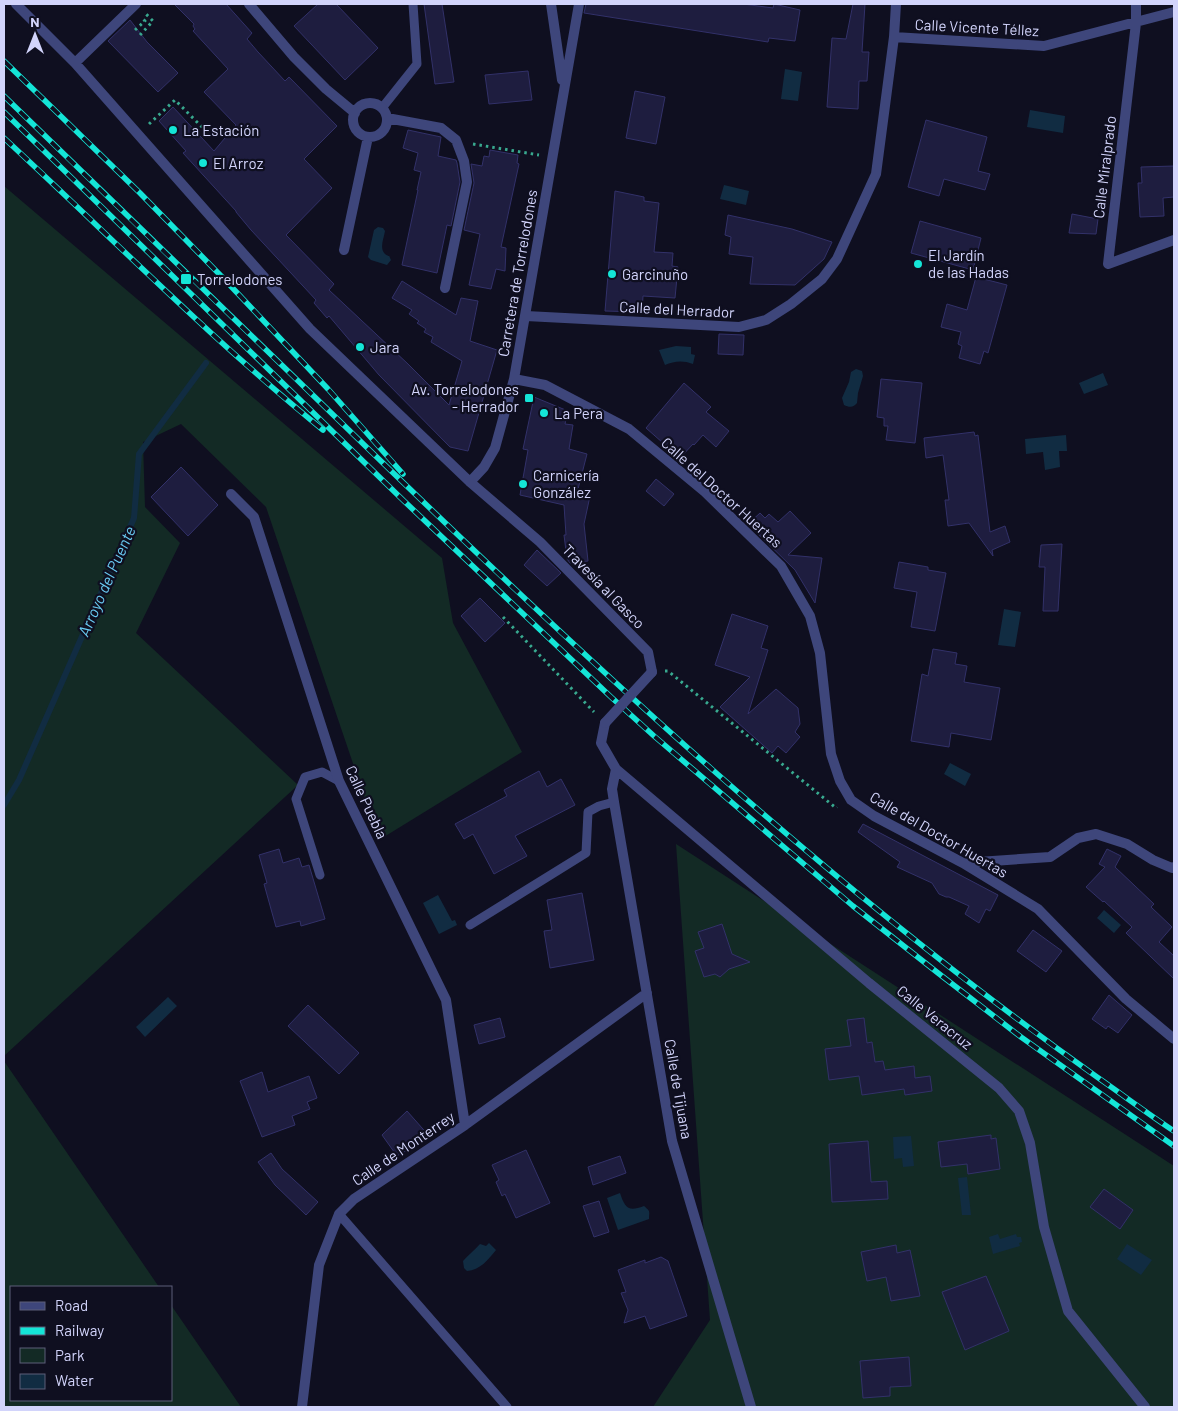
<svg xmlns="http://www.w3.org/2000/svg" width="1178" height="1411" viewBox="0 0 1178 1411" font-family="Barlow,sans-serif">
  <rect width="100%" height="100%" fill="#0f0f20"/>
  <!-- green -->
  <path fill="#132a25" d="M 4,186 L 442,558 L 453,623 L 522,752 L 379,840 L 266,507 L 181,424 L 143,442 L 145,507 L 180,543 L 136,633 L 298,785 L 4,1056 Z
    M 676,844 L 1174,1166 L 1174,1407 L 653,1407 L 710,1320 Z
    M 4,1061 L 159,1287 L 11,1287 L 11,1400 L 171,1400 L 171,1305 L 241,1407 L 4,1407 Z"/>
  <!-- water -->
  <path fill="#112c42" d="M 785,69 L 802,72 L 798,101 L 781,99 Z
    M 1030,110 L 1065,116 L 1063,133 L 1027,127 Z
    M 724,185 L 749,191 L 746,205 L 720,199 Z
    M 378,227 L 383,228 L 385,231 C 384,238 379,248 385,254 C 392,259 387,252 391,260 L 387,265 L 371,260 L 368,257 L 374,230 Z
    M 676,346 L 691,347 L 691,354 L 695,355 L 693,364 C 683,360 674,361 665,365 L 659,350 Z
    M 856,369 L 862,371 L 863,376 L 858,393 L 857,403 C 854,407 850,408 844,405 L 842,398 L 849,382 L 851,372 Z
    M 1103,373 L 1108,385 L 1084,394 L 1079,383 Z
    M 1066,435 L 1067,451 L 1059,451 L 1060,467 L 1045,470 L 1043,452 L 1026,454 L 1025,439 Z
    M 1004,609 L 1021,612 L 1015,647 L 998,645 Z
    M 950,763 L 971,774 L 965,786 L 944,774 Z
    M 438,895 L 452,921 L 455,920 L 457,925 L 439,934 L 423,903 Z
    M 1104,910 L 1121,925 L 1114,933 L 1097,918 Z
    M 168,997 L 177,1006 L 145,1037 L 136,1027 Z
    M 911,1136 L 914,1166 L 903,1167 L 902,1158 L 894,1159 L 893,1137 Z
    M 967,1177 L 971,1215 L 962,1215 L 958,1178 Z
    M 620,1193 C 625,1208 628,1212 644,1206 C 651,1212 649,1211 649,1219 L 618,1230 L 607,1198 Z
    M 998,1234 L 1000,1239 L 1016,1234 L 1017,1237 L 1021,1237 L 1022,1242 L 1019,1243 L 1020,1246 L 993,1254 L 989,1237 Z
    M 489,1243 L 496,1250 C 488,1260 480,1270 467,1271 L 464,1268 L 463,1261 C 468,1255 475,1250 480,1244 L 486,1246 Z
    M 1127,1244 L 1152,1260 L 1141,1275 L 1117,1259 Z"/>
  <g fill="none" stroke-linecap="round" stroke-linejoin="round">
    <!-- stream -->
    <path stroke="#112c42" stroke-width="6" d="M 4,805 L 19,780 L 134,518 L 139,454 L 206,363"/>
  </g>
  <!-- building -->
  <path fill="#1e1d3f" stroke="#323169" d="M 174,4 L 226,4 L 252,33 L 247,39 L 258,52 L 285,81 L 289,77 L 337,126 L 304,159 L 332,188 L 286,235 L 334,284 L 329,290 L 408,364 L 449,405 L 462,361 L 431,342 L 433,337 L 424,332 L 426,329 L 417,323 L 419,321 L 409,314 L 412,310 L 392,298 L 402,281 L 456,315 L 461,298 L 478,301 L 470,341 L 497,350 L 468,451 L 450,447 L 379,375 L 329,316 L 327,318 L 314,303 L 316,300 L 251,230 L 236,212 L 236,211 L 183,153 L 186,151 L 159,121 L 173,107 L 214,151 L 236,125 L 204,92 L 228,69 L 193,31 L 195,29 L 193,26 L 194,24 Z
    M 318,4 L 336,4 L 378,48 L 345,80 L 294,26 Z
    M 424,4 L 442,4 L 454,82 L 435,84 Z
    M 586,4 L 743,4 L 773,8 L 774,4 L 800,10 L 795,41 L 769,38 L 768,42 L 584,13 Z
    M 853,4 L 865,4 L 862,52 L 869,52 L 867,81 L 859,81 L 858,109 L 827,107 L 832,38 L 846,39 Z
    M 130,20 L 147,42 L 178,73 L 158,92 L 108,41 Z
    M 528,71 L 532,100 L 489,104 L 485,75 Z
    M 635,91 L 665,97 L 656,144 L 626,138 Z
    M 926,120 L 987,137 L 978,171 L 990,174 L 985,190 L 944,179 L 939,196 L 908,187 Z
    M 408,130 L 441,137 L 438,156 L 456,160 L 457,163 L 460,182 L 451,226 L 447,225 L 437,273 L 402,265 L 418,190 L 417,190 L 421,172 L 414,170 L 418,153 L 403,148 Z
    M 490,150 L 518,155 L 517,163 L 519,164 L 501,247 L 506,248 L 505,271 L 496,269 L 491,289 L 469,285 L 480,234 L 464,230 L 474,183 L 471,164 L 482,166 L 484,156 L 489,157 Z
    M 1174,166 L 1174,197 L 1163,198 L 1164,216 L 1140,217 L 1138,183 L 1142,183 L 1141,167 Z
    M 615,191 L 644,197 L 644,201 L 659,203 L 654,252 L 673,253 L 672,266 L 678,267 L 675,298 L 643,296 L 642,312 L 605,311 Z
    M 1072,214 L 1098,219 L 1096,234 L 1069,233 Z
    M 728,215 L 792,229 L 832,242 L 824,259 L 795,285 L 750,284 L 753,257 L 729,254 L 731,237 L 725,235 Z
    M 920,221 L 981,238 L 973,270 L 911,253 Z
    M 976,277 L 1007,285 L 988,353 L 984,351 L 980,364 L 959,358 L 962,346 L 958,344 L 961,332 L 941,327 L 947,304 L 967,310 Z
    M 719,334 L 744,335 L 743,355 L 718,354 Z
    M 881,379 L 922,383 L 915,443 L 886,440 L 888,426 L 884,426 L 884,418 L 877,417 Z
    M 684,383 L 711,407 L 706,412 L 729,431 L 716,447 L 703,435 L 694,445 L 693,444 L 680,458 L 646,428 Z
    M 534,397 L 568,411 L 565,424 L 573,425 L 569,449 L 587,454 L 577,493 L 590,496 L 584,524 L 588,561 L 570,563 L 567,559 L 564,535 L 566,535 L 564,505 L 520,495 L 528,450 L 523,449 Z
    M 974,432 L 975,436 L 978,435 L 990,532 L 1005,526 L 1010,542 L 992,550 L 993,556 L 969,523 L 948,526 L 945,500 L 949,500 L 943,455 L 926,458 L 924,438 Z
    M 181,467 L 218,505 L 188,536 L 151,497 Z
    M 656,479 L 674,494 L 664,506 L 646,491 Z
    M 790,511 L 811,533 L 788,555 L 822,558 L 815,603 L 795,570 L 748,524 L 760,513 L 765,518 L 769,514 L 778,522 Z
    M 1062,544 L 1058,611 L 1043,611 L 1045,567 L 1039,567 L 1041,545 Z
    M 537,550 L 561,573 L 547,586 L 524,565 Z
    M 899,562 L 928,567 L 928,570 L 946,573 L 935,631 L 911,627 L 917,592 L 894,588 Z
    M 480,598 L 505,623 L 485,642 L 461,616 Z
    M 732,614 L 768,626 L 761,648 L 768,650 L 748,714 L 776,689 L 798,708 L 800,724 L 795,732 L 800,737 L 786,753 L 778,746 L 772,753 L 720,707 L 750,677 L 715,665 Z
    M 933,649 L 957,653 L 955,664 L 967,666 L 964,682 L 1000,688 L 991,740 L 951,733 L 949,747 L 911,741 L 922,674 L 928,676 Z
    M 539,771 L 547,787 L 561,779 L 575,805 L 515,836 L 527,856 L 494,874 L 473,834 L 464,839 L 455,824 L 507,796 L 504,790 Z
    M 863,824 L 998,895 L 990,911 L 986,909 L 979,923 L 965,914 L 969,906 L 949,897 L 946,897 L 939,894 L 932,883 L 897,867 L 900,862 L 858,832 Z
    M 279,849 L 283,863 L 299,858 L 302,867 L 309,865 L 325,919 L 301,926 L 300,921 L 276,927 L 264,884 L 267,883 L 259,855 Z
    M 1107,849 L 1121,856 L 1115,867 L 1154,904 L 1151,907 L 1172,927 L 1159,942 L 1174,956 L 1174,979 L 1126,933 L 1132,927 L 1104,901 L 1103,902 L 1086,887 L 1105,867 L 1099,864 Z
    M 582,893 L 594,960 L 550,968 L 544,931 L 552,930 L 547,900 Z
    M 722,924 L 732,954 L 750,962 L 729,969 L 720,977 L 715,974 L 704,977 L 695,951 L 704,948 L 698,932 Z
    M 1033,930 L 1062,951 L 1046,972 L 1017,951 Z
    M 1109,995 L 1132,1015 L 1118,1033 L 1108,1026 L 1106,1029 L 1092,1019 Z
    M 308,1005 L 359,1053 L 339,1074 L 288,1026 Z
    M 500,1018 L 505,1037 L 479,1044 L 474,1025 Z
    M 864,1018 L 867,1043 L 872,1042 L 875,1062 L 883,1061 L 885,1070 L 914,1066 L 915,1078 L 930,1076 L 932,1091 L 905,1095 L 904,1089 L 862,1095 L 859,1076 L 829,1080 L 825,1049 L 851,1046 L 847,1020 Z
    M 262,1072 L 268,1092 L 309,1076 L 317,1098 L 307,1102 L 310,1109 L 292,1116 L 295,1125 L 262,1137 L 240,1081 Z
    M 407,1111 L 430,1137 L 397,1156 L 382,1135 Z
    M 991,1135 L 991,1139 L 996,1138 L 1000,1169 L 968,1174 L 967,1164 L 941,1167 L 938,1142 Z
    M 868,1141 L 871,1182 L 887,1181 L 888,1199 L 832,1202 L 829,1144 Z
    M 526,1150 L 550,1203 L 516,1218 L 505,1194 L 502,1196 L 496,1182 L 499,1180 L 492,1165 Z
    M 271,1153 L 282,1169 L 318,1202 L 306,1215 L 275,1185 L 258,1162 Z
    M 620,1156 L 626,1173 L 593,1185 L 588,1167 Z
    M 1104,1189 L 1133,1210 L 1120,1229 L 1090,1207 Z
    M 599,1201 L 609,1232 L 594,1237 L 583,1206 Z
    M 896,1245 L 897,1253 L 910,1250 L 920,1296 L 891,1301 L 886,1277 L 867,1281 L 861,1252 Z
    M 661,1257 L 668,1261 L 687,1316 L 650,1329 L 645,1316 L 624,1323 L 628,1310 L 621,1293 L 626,1292 L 618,1270 L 645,1260 L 645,1263 Z
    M 986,1276 L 1009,1331 L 965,1350 L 942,1292 Z
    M 909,1357 L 911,1386 L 890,1387 L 890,1396 L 863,1398 L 860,1361 Z"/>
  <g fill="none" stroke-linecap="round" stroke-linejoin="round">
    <!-- path -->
    <path stroke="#38a98f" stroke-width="3" stroke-dasharray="2.5 4" stroke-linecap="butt" d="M 135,30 L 145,21 L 142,18
      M 140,35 L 153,21 L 146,14
      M 149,124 L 175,100 L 212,137
      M 473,144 L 539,155
      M 503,617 L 594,712
      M 665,671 L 668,671 L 836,808 L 837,807"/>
    <!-- lane -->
    <path stroke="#3e467b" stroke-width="9" d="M 382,108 L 417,64 L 413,4
      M 320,875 L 296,799 L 305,777 L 322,772 L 339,781
      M 470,925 L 586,853 L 588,812 L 599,806 L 614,802
      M 339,1214 L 507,1407"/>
    <!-- street -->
    <path stroke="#3e467b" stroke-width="10" d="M 16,4 L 75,63 L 310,329 L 470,482 L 540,542 L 648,652 L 652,672
      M 249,4 L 294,57 L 326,89 L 355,113
      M 551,4 L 562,80
      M 1136,4 L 1136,23 L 1108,264 L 1174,240
      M 894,37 L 1044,46 L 1174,12
      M 75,63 L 136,4
      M353 120a17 17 0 1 1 34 0a17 17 0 1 1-34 0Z
      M 387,118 L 441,128 L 456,140 L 464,161 L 467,182 L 445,288
      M 344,250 L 368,137
      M 526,316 L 739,327 L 766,320 L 791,304 L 822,279 L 837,259 L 876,174 L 894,37 L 896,4
      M 514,379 L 545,385 L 629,429 L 705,492 L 781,566 L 810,616 L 820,653 L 831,754 L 840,781 L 851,800 L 874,816 L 963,863 L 1038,909 L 1126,999 L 1174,1039
      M 470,482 L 484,467 L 495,448 L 514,379 L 579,4
      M 231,494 L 254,517 L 339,781 L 446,1000 L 465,1125
      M 605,723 L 601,743 L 616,769 L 869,983 L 999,1088 L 1019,1111 L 1030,1143 L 1044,1227 L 1068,1311 L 1145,1407
      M 616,769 L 612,789 L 614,802 L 672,1141 L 751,1407
      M 963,863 L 1050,857 L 1078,838 L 1096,834 L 1127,844 L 1153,860 L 1172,868 L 1174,867
      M 302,1407 L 319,1265 L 339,1214 L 354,1199 L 465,1125 L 647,993"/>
    <!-- rail casing -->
    <g stroke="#14e5d7" stroke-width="5.5">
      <path id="rail" d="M 4,61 L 140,193 L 225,280 L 328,389 L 403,474
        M 4,96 C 120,209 237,322 354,435 C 589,663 829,887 1097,1077 C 1123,1095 1148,1114 1174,1131
        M 4,112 L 404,501 L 611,697 L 654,736 L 853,906 L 938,973 L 1021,1037 L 1174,1146
        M 4,138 C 110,236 211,339 323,430"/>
    </g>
    <!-- rail -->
    <use href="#rail" stroke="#0f0f20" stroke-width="4" stroke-dasharray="11" stroke-linecap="butt"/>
    <!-- street-bridge -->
    <path stroke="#3e467b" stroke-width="10" d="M 605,723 L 652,672"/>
  </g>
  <!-- markers -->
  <g fill="#14e5d7" stroke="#0f0f20" stroke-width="2">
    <circle cx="173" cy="130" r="5"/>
    <circle cx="203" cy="163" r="5"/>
    <circle cx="918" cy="264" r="5"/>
    <circle cx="612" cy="274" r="5"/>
    <rect x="180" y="273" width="12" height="12" rx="2.5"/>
    <circle cx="360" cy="347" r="5"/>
    <rect x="524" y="393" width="10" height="10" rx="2.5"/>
    <circle cx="544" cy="413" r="5"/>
    <circle cx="523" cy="484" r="5"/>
  </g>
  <g text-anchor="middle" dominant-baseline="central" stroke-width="4.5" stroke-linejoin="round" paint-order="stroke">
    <!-- street labels -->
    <g font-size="15" fill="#d2d4fb" stroke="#0f0f20">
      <text transform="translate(977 27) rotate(3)">Calle Vicente Téllez</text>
      <text transform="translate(1104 167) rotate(-83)">Calle Miralprado</text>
      <text transform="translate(517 273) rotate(-80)">Carretera de Torrelodones</text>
      <text transform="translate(677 309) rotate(3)">Calle del Herrador</text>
      <text transform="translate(722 492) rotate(42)">Calle del Doctor Huertas</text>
      <text transform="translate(604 586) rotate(46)">Travesía al Gasco</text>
      <text transform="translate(367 802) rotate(65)">Calle Puebla</text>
      <text transform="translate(939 834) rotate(30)">Calle del Doctor Huertas</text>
      <text transform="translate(935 1017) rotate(39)">Calle Veracruz</text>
      <text transform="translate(679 1089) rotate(80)">Calle de Tijuana</text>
      <text transform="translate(403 1148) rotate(-34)">Calle de Monterrey</text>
    </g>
    <!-- poi labels -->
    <g font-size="15" fill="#d2d4fb" stroke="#0f0f20" text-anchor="start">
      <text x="183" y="130">La Estación</text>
      <text x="213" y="163">El Arroz</text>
      <text x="928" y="255">El Jardín<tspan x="928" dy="17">de las Hadas</tspan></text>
      <text x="622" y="274">Garcinuño</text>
      <text x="197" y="279">Torrelodones</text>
      <text x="370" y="347">Jara</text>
      <text x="519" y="389" text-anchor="end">Av. Torrelodones<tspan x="519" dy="17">- Herrador</tspan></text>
      <text x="554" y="413">La Pera</text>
      <text x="533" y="475">Carnicería<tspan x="533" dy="17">González</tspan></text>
    </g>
    <!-- water labels -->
    <g font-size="16" font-style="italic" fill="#69caf2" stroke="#0f0f20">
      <text transform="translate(106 581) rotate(-66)">Arroyo del Puente</text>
    </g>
  </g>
  <!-- border -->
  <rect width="1178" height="1411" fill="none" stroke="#d2d4fb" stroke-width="10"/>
  <!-- legend -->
  <rect x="10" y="1286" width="162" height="115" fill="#0f0f20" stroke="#5d5e78"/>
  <rect x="20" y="1302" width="25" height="8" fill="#3e467b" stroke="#5d5e78"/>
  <text x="55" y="1311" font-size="15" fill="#d2d4fb">Road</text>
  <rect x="20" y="1327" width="25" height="8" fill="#14e5d7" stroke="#5d5e78"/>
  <text x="55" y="1336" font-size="15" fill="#d2d4fb">Railway</text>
  <rect x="20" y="1348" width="25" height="15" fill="#132a25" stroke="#5d5e78"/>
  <text x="55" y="1361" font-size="15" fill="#d2d4fb">Park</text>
  <rect x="20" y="1374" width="25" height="15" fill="#112c42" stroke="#5d5e78"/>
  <text x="55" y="1386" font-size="15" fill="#d2d4fb">Water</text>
  <!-- north arrow -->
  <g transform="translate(35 35)" stroke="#0f0f20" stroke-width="4" paint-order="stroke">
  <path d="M0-4L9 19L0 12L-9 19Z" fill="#d2d4fb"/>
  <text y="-8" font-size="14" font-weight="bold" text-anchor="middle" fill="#d2d4fb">N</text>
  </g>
</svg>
